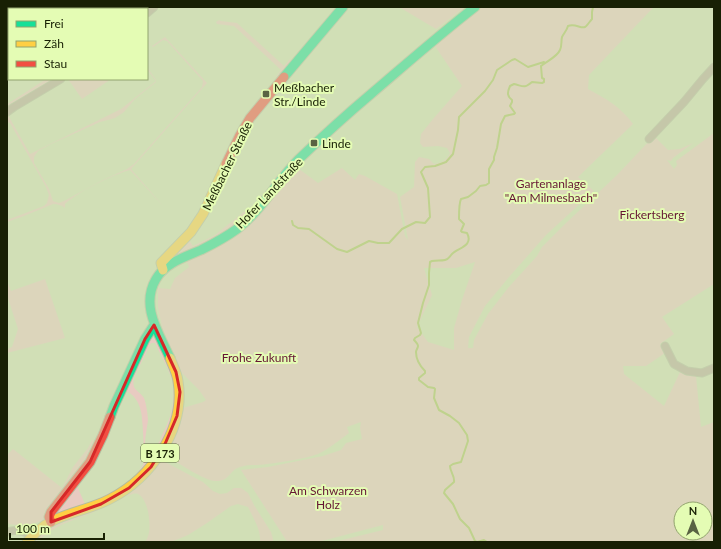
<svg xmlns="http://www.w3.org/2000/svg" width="721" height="549" viewBox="0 0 721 549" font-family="Lato,sans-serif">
  <rect width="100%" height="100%" fill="#d1dfb7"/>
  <!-- green -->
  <path fill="#e8cbc1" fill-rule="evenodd" d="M 399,7 L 465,7 L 436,29 Z
    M 479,7 L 654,7 L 649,12 L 589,75 L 588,89 C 605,98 621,107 633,124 L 578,177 L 594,191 L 546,235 L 509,277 L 485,306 L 469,337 L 468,348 L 473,348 L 474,340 L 488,314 L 508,288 L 537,256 L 542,247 L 565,224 L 617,175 L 654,136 L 668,150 L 680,149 L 693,143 L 673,158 L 671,161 L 667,160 L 674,169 L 677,165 L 676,161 L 714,133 L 714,284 L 662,317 L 674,334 L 660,344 L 665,353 L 646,366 L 623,366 L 624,374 L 664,406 L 680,372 L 688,375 L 696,376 L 701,427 L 714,422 L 714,542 L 334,542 L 383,530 L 383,525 L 318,542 L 288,542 L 286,540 L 241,470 L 268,467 L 323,456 L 341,450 L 346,443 L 362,439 L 360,428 L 361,422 L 347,427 L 349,433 C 341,439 327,450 318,454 C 304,459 283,462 267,464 C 259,466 248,464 240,467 C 229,470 230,482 215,481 C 203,480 181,464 169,458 L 166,449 L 183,408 L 203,402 L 206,400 L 199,390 L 180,371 L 164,336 L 158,307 L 158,288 L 170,289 L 175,278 L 189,267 L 187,262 L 233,236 L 254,220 L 284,186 L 295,166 L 318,183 L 342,168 L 355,180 L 359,174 L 365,176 L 397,194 L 405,236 L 408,240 L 400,197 L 414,187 L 415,162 L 419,157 L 429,159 L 434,164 C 442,163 447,160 450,153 L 447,148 L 438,146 L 423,147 L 420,143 L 421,134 L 433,119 L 462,86 L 435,46 ZM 475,262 L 462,300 L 454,328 L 454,350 L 428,342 L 417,327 L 432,295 L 424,268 L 456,268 ZM 681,509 L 705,509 L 705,533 L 681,533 Z
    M 219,20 L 221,21 L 237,23 L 284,66 L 290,59 L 291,61 L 278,77 L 276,77 L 281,70 L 234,26 L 217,24 L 216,22 Z
    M 165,37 L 207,83 L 131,169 L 164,207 L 130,170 C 112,175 79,191 65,204 L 65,208 C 61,205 58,204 53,204 L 24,216 L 7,222 L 7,220 L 44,206 L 47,203 L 49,195 L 46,187 L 10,123 L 7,122 L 7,115 L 8,115 L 30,154 L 121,109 L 156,81 L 147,69 L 147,67 L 156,80 L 156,82 L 135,99 L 124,112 L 115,118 L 100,122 L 51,144 L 38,151 L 34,157 L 34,163 L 49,189 L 53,201 L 59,203 L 66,200 L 101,181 L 127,169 L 134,164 L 202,87 L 203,81 L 167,41 L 163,40 L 153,47 L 147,41 L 147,40 L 152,46 Z
    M 46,79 L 55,79 L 17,102 C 13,102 10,104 7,108 L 7,105 L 9,103 Z
    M 68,79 L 111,79 L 82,99 Z
    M 245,211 L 250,213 L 217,238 L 166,260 L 188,239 L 193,246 L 215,235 Z
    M 45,279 L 65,338 L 7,353 L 7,349 L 12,347 L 18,329 L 7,295 L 7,281 L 11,291 Z
    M 151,338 L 156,338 L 171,370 L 176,402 L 167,434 L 147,466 L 120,490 L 55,517 L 55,509 L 77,486 L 85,504 C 105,496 132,484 143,465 C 145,460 143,426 142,419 C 142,414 140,406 137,401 C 134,396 130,392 124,390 ZM 151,343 L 155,343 C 160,354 167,365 171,377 C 177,395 172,417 163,433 C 160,440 157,448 151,454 L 148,454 C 142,446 147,430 148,420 C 148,415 146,403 144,398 C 138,389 131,391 134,377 Z
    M 92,440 L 98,442 L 95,449 L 46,515 L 44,519 C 35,525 20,526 9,524 L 7,521 L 7,455 L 13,449 L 62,488 L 73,467 L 88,448 Z
    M 162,461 L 165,462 L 203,482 L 213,491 L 220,494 L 227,493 L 234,488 L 241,488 L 248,493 L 254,505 L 271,532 L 273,539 L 273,542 L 260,542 C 261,529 253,518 248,507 L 238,504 L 231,506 L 207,523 L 188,535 L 171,542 L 145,542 C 150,535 150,527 149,519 C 149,512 145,497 138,494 C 136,493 132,494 130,495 C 118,498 107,505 96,511 C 82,518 66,521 52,530 C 45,534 39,542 31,542 L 44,530 L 94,510 L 159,462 Z"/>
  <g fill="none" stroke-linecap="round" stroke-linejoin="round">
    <!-- stream -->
    <path stroke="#a8c45b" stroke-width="2" d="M 292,221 L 293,225 L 298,228 L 309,229 L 337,249 L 347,252 L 369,241 L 378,243 L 389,243 L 402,229 L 416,222 L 425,223 L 430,217 L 428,188 L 421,172 L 425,167 L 435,166 L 446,162 L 453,154 L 458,130 L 459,117 L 485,91 L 493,80 L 497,70 L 512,60 L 515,59 L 528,67 L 544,62
      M 487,542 L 484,540 L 477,542 L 475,541 L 469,528 L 460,519 L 453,504 L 444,493 L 445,490 L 454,482 C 455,476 450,472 450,466 L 453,464 L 461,462 L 468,441 L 467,435 L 459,423 L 450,416 L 439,410 L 434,398 L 435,389 L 434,388 L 428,387 L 419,380 L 419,378 L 425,373 L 425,371 C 420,366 416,359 416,352 C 416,350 418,348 418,346 C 418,344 415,341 414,340 L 415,338 L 420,335 L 421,333 L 418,323 L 423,303 L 429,285 L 429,273 L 430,262 L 432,261 C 436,260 441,261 445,260 C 449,259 449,257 452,254 C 458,248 474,246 467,233 L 462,232 L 461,231 L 464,224 L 459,219 C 459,214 459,203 461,199 L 468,197 L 476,191 L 480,186 L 486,185 L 489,183 L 489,169 L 494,160 L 494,157 L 497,148 L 501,124 L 505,116 L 514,114 L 515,113 L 510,106 L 512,102 L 512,100 C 507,96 507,93 510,86 L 514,84 C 523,86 524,89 532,82 L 542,83 L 544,82 L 544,79 L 542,78 L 541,66 C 547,61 557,57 560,50 C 562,46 561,41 562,37 C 564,33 567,30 568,26 C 575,23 581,29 585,27 C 587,26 590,21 592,19 L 592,12 L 593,7"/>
    <!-- street casing -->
    <g stroke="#b3bd9e" stroke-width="9">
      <path id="street" d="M 147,13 L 154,7
        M 7,112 L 14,107 L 61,79
        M 649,139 L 684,102 L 703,79 L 714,67
        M 665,346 L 674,364 L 687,371 L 702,373 L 714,368
        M 7,532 C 17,529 24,531 33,536"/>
    </g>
    <!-- fast casing -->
    <g stroke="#b3bd9e" stroke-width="11">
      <path id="fast" d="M 284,77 L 343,7
        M 170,358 C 159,333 140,306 156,279 C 165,263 185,257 201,250 C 213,244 226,237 237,229 C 262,210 277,181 299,159 C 322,137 346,115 371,94 C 405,65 439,35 475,7
        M 110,417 L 114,406 L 145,339 L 154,325"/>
    </g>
    <!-- slow casing -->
    <g stroke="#b3bd9e" stroke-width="11">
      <path id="slow" d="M 163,270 L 161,263 L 191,232 L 203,214 L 226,164
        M 27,542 C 34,534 41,527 50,522 C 69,512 91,509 110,499 C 151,478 186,429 178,381 C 177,373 173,366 170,358"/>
    </g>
    <!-- jam casing -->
    <g stroke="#b3bd9e" stroke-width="11">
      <path id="jam" d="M 226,164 L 240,135 L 250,118 L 284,77
        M 51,522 L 49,517 L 51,512 L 90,462 L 103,435 L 110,417"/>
    </g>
    <!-- street -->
    <use href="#street" stroke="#b5aa99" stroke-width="7"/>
    <!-- fast -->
    <use href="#fast" stroke="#16e098" stroke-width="9"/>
    <!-- slow -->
    <use href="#slow" stroke="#ffcf43" stroke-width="9"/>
    <!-- jam -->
    <use href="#jam" stroke="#f24e42" stroke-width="9"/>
  </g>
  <!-- marked area -->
  <path d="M0 0H721V549H0ZM 154,325 L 176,372 L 180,392 L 177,416 L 165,444 L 151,467 L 129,488 L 101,504 L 51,522 L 51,512 L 90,462 L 145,339 Z" fill="#d1dfb7" fill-opacity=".55" fill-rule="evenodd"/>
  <path fill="none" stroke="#d62828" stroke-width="3" stroke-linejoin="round" d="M 154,325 L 176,372 L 180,392 L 177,416 L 165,444 L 151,467 L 129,488 L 101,504 L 51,522 L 51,512 L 90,462 L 145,339 Z"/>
  <!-- markers -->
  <g fill="#596343" stroke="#e4fcb4" stroke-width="1.5">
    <rect x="262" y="90" width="8" height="8" rx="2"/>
    <rect x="310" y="139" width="8" height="8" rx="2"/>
  </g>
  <g text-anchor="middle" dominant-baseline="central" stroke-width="4" stroke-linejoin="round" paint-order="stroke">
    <!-- shield labels -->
    <rect fill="#e4fcb4" stroke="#556239" stroke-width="1" x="141" y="444" width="38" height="18" rx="3"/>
    <g font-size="11" font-weight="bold" fill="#182004">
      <text x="160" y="453">B 173</text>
    </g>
    <!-- poi labels -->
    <g font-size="12" fill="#182004" stroke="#e4fcb4" text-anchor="start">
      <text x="274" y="87">Meßbacher<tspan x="274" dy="14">Str./Linde</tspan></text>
      <text x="322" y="143">Linde</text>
    </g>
    <!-- street labels -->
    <g font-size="12" fill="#182004" stroke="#e4fcb4">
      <text transform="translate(227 166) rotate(-64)">Meßbacher Straße</text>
      <text transform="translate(269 193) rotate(-47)">Hofer Landstraße</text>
    </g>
    <!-- park labels -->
    <g font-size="12" fill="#651633" stroke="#e4fcb4">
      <text x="551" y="183">Gartenanlage<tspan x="551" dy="14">"Am Milmesbach"</tspan></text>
      <text x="652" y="214">Fickertsberg</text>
      <text x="259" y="357">Frohe Zukunft</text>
      <text x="328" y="490">Am Schwarzen<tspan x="328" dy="14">Holz</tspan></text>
    </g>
  </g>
  <!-- border -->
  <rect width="721" height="549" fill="none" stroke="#182004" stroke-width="16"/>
  <!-- legend -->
  <rect x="8" y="8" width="140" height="72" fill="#e4fcb4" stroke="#92a46e"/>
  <rect x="16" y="21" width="20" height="6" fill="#16e098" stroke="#92a46e"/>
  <text x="44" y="28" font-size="12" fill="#182004">Frei</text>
  <rect x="16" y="41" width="20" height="6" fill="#ffcf43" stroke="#92a46e"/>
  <text x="44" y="48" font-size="12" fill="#182004">Zäh</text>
  <rect x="16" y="61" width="20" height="6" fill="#f24e42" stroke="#92a46e"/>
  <text x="44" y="68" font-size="12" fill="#182004">Stau</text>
  <!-- north arrow -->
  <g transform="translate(693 521)"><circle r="19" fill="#e4fcb4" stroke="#92a46e"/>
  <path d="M0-3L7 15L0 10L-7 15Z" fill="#596343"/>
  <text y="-6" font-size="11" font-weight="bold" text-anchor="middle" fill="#182004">N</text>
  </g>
  <!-- scale -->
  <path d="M10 533v6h94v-6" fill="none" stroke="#182004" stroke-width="2"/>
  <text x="16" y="533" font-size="12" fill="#182004" stroke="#e4fcb4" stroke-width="3" paint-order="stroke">100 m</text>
</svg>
